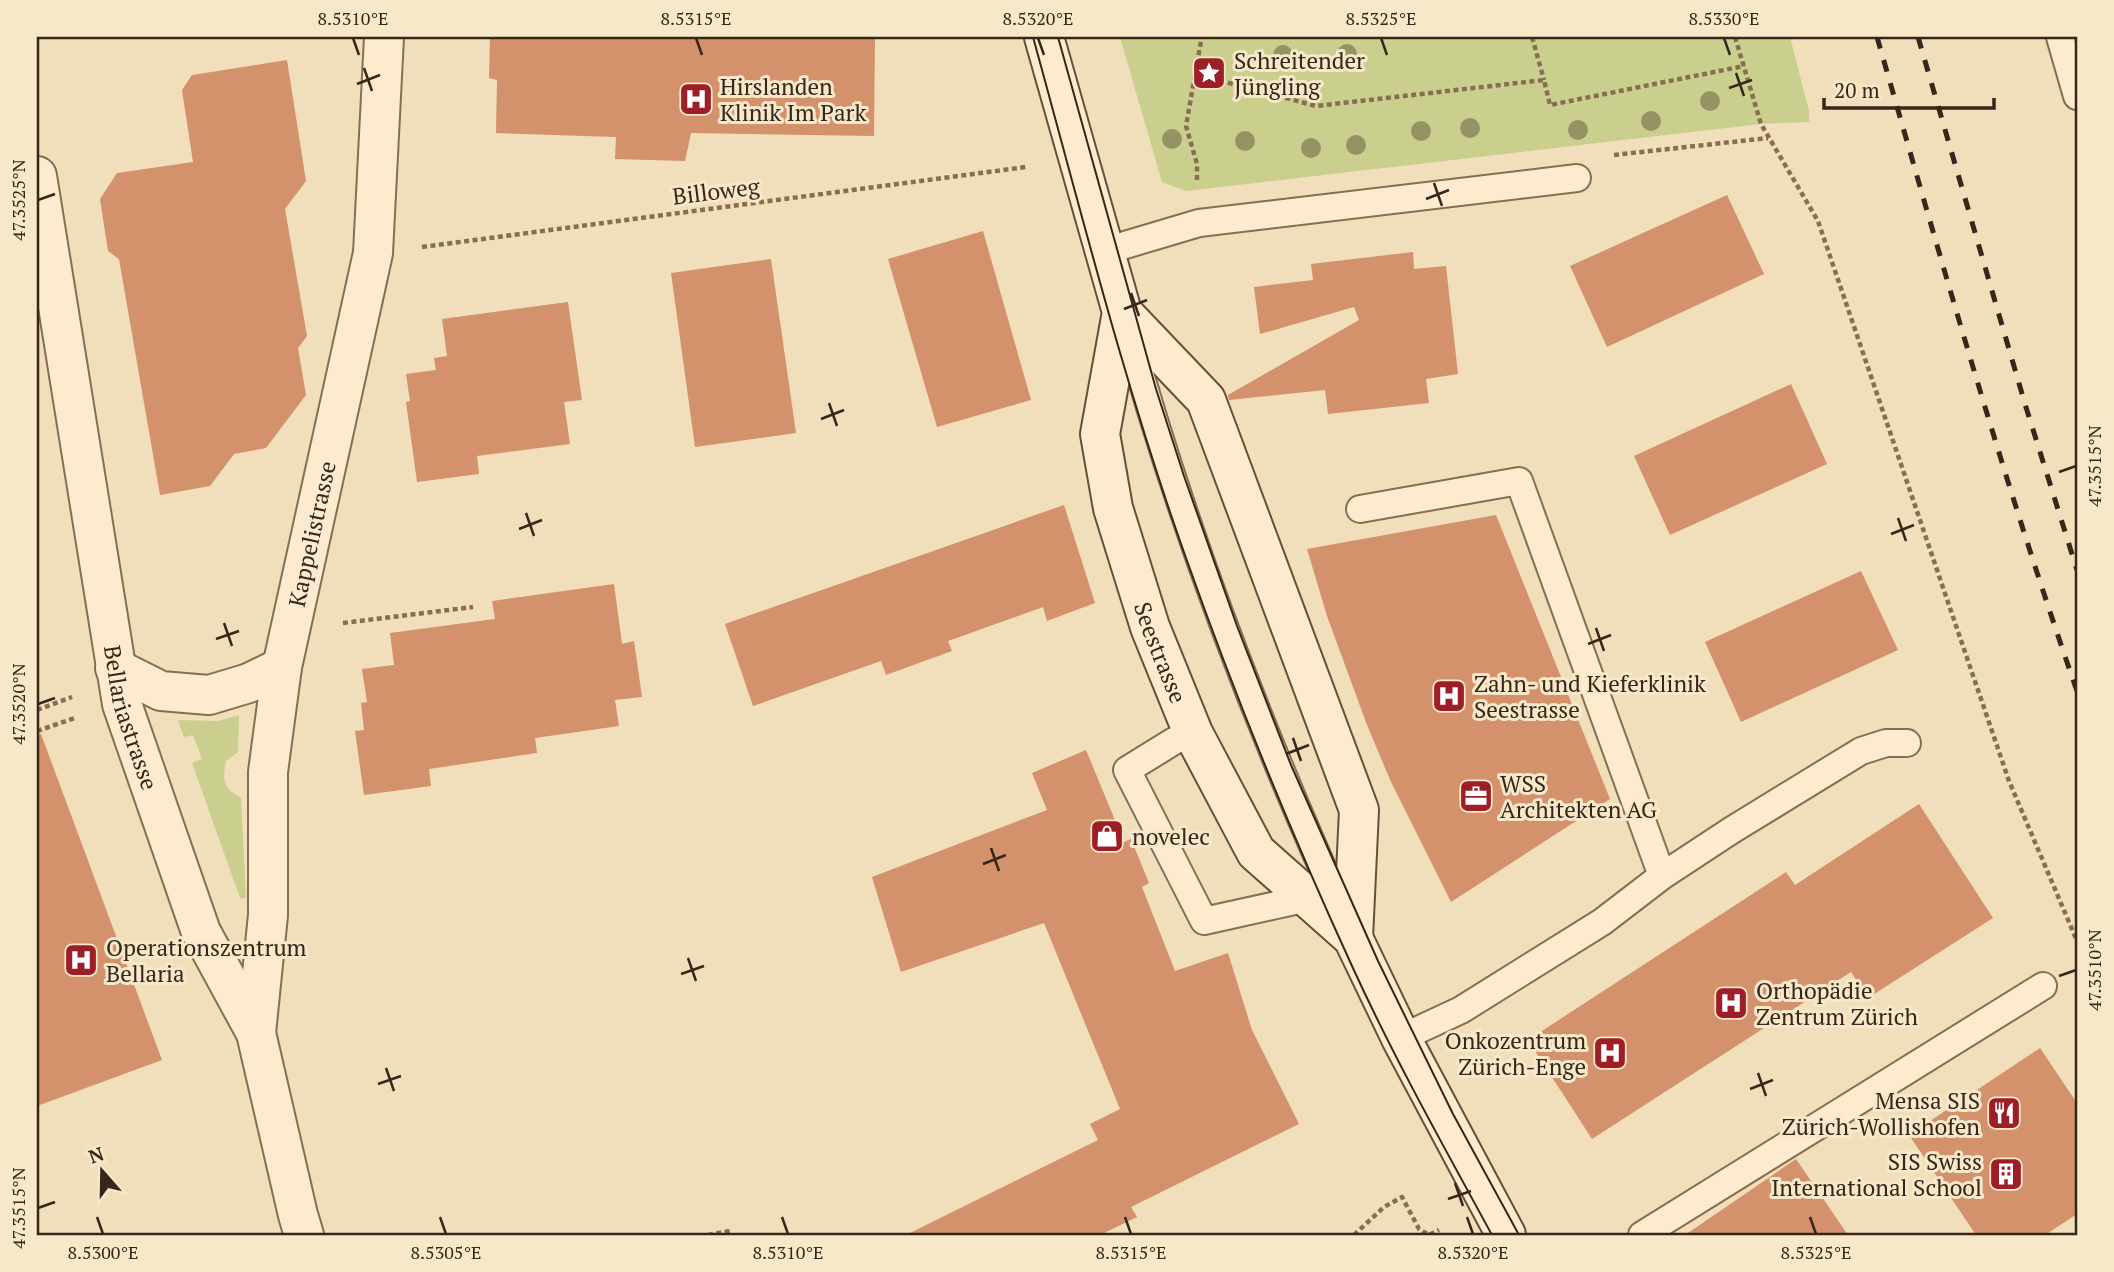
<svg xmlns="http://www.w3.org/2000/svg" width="2114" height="1272" viewBox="0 0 2114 1272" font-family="'PT Serif',serif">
  <rect width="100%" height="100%" fill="#f1deba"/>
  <!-- green -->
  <path fill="#cbcf8e" d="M 1120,37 L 1790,37 L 1809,111 L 1809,122 L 1761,124 L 1186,191 L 1162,182 Z
    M 239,715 L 238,752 L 226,761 C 222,782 223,787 241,798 L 246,898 L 240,898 L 192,763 L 202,759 L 193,735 L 184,737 L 178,720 L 219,721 Z"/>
  <!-- building -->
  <path fill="#d3916c" d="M 490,37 L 875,37 L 874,136 L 691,133 L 685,161 L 615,159 L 616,137 L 496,133 L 497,80 L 489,78 Z
    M 287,60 L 306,181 L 285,209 L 307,336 L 298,348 L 306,395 L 266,448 L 234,454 L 210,486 L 160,495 L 119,259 L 108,251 L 100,199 L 117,173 L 193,162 L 182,90 L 192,75 Z
    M 1727,195 L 1764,274 L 1607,347 L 1570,266 Z
    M 983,231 L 1031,400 L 937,427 L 888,259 Z
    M 1413,252 L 1414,269 L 1446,266 L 1458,374 L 1426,379 L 1429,403 L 1328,414 L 1325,390 L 1229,400 L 1228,395 L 1359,320 L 1354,307 L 1260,334 L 1254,287 L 1313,280 L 1311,264 Z
    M 771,259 L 796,433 L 695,447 L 671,273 Z
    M 568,302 L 582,400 L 564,402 L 570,444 L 477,456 L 479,474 L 417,482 L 406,402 L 410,401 L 406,374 L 436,370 L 434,358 L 447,356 L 442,319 Z
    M 1791,384 L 1827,464 L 1670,535 L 1634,456 Z
    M 1064,505 L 1095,603 L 1047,621 L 1043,607 L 948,641 L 952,651 L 886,675 L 881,661 L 753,706 L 725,624 Z
    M 1496,515 L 1610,799 L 1451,902 L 1391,782 L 1367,725 L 1327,616 L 1307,549 Z
    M 1861,571 L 1898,650 L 1741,722 L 1705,642 Z
    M 614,584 L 622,644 L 634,641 L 642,697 L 615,700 L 619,726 L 535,738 L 537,753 L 429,769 L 431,786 L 364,795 L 355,731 L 364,730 L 361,703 L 367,702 L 362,669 L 394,665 L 390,633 L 495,619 L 492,601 Z
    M 41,734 L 162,1060 L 37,1106 L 37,735 Z
    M 1086,750 L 1124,842 L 1131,839 L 1149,883 L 1142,887 L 1175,971 L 1228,953 L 1252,1030 L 1299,1124 L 1131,1207 L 1137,1217 L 1100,1235 L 906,1235 L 1098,1140 L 1090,1124 L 1120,1109 L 1044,923 L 901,972 L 872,877 L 1047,810 L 1032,773 Z
    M 1919,804 L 1993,918 L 1868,998 L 1851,972 L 1592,1139 L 1528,1040 L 1786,872 L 1795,885 Z
    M 2040,1048 L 2077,1103 L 2077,1214 L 2045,1235 L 1976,1235 L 1909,1135 Z
    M 1796,1159 L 1848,1235 L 1685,1235 Z"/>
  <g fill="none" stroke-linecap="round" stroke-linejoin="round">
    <!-- lane casing -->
    <g stroke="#896d53" stroke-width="30">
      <path id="lane" d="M 2060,37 L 2077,96
        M 1105,251 L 1199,223 L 1577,178
        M 1125,321 C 1182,528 1260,732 1349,927
        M 1360,509 L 1519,481 L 1662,876
        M 1193,733 L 1174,741 L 1127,770 L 1204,921 L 1308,898
        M 1401,1038 L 1461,1010 L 1602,922 L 1662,876 L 1732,830 L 1861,751 L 1886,743 L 1907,743
        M 1642,1235 L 2043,986"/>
    </g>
    <!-- street casing -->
    <g stroke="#896d53" stroke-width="42">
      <g id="street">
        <path id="s1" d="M 37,176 L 122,704 L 201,932 L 256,1033 L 298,1215 L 304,1235"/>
        <path d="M 115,668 L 161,691 L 209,695 L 249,683 L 282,667"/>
        <path id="s2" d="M 256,1033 L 268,915 L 268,772 L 282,667 L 373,253 L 384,37"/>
      </g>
    </g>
    <!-- secondary casing -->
    <g stroke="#6a4e37" stroke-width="42">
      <g id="secondary">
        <path id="s3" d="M 1044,37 L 1122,312 L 1100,434 L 1113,508 L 1150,627 L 1193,733 L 1256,852 L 1353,938 L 1401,1038 L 1506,1235"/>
        <path d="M 1122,312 L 1206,400 L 1359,810 L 1353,938"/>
      </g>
    </g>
    <!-- path -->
    <path stroke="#896d53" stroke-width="4.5" stroke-dasharray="5 3.5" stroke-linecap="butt" d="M 1532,37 L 1544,80
      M 1567,37 L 1569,37
      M 1735,37 L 1761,124 L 1818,221 L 2009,781 L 2077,941
      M 1195,74 L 1316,106 L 1544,80 L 1550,105 L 1744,66
      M 1614,155 L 1768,138
      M 1197,180 L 1197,164 L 1186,126 L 1201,41 L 1200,37
      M 422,247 L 1026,167
      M 343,623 L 473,607
      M 37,710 L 72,697
      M 37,731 L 75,718
      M 708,1235 L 730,1231 L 731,1235
      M 1354,1235 L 1384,1207 L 1402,1197 L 1419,1229 L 1429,1235 L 1439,1230"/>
    <!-- lane -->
    <use href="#lane" stroke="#fcebce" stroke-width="26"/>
    <!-- street -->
    <use href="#street" stroke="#fcebce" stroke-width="38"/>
    <!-- secondary -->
    <use href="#secondary" stroke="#fcebce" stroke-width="38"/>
    <!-- tram -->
    <path stroke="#37261a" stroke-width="2" d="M 1033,37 C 1081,211 1125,388 1186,558 C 1235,696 1291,833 1352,966 C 1394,1058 1444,1147 1492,1235
      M 1058,37 L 1156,389 L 1184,476 L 1237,626 L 1291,765 L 1378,961 L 1453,1114 L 1519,1235"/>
    <!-- rail -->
    <path stroke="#37261a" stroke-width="5" stroke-dasharray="12 12" stroke-linecap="butt" d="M 1877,37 C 1940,256 2002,476 2077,691
      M 1918,37 L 2025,404 L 2077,570"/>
  </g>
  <!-- trees -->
  <g fill="#959364">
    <circle cx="1347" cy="54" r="10"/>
    <circle cx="1283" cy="55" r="10"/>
    <circle cx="1710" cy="101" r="10"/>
    <circle cx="1651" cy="121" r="10"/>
    <circle cx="1470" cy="128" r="10"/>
    <circle cx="1578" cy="130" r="10"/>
    <circle cx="1421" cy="131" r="10"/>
    <circle cx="1172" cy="139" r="10"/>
    <circle cx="1245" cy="141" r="10"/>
    <circle cx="1356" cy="145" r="10"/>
    <circle cx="1311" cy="148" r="10"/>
  </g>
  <!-- ticks -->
  <path fill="none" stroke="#37261a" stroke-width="2.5" d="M 353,38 L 359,55M 696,38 L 702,55M 1038,38 L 1044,55M 1381,38 L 1387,55M 1724,38 L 1730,55M 364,68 L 372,91M 1736,73 L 1744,96M 357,84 L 380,75M 1729,88 L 1752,80M 1434,183 L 1442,206M 1426,199 L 1449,190M 38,200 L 55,194M 1131,293 L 1139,316M 1124,309 L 1147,300M 829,403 L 837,426M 821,419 L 844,410M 2059,472 L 2076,466M 526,513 L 534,536M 1898,518 L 1906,541M 519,529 L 542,520M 1891,534 L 1914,525M 224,623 L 232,646M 1596,628 L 1604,651M 216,639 L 239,631M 1588,644 L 1611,635M 38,704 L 55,698M 1293,738 L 1301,761M 1286,754 L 1309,745M 991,848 L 999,871M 983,864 L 1006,855M 688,958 L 696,981M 681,974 L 704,966M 2059,976 L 2076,970M 386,1068 L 394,1091M 1758,1073 L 1766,1096M 378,1084 L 401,1076M 1750,1089 L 1773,1080M 1455,1183 L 1463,1206M 1448,1199 L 1471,1191M 38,1208 L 55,1202M 97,1217 L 103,1234M 440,1217 L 446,1234M 782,1217 L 788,1234M 1125,1217 L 1131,1234M 1467,1217 L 1473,1234M 1810,1217 L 1816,1234"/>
  <!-- icons -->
  <defs>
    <g id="sight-square" transform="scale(1.75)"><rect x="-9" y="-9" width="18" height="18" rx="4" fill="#9d1e26" stroke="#f8e8ca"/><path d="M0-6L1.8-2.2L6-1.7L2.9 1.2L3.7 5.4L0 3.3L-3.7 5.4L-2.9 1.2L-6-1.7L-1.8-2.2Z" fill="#fff"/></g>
    <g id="hospital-square" transform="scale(1.75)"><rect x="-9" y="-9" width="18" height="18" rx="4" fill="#9d1e26" stroke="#f8e8ca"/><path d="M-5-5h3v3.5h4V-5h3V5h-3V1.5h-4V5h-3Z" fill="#fff"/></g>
    <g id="office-square" transform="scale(1.75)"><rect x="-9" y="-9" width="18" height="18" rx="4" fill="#9d1e26" stroke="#f8e8ca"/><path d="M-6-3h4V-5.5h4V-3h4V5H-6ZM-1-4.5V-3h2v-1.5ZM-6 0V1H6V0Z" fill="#fff"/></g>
    <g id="shop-square" transform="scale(1.75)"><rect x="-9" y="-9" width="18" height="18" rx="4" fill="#9d1e26" stroke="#f8e8ca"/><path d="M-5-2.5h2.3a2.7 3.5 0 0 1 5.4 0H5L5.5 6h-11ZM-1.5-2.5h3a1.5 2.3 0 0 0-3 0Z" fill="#fff"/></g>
    <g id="restaurant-square" transform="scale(1.75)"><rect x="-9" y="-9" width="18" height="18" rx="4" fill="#9d1e26" stroke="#f8e8ca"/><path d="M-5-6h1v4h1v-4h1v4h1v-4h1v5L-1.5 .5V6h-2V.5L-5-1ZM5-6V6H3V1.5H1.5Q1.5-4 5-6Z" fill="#fff"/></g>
    <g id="building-square" transform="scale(1.75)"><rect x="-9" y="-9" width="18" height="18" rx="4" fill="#9d1e26" stroke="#f8e8ca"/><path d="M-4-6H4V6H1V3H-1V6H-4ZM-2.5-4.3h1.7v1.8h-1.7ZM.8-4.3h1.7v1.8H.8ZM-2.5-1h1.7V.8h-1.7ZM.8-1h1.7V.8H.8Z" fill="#fff"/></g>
  </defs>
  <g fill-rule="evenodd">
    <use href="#sight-square" x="1209" y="73"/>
    <use href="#hospital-square" x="696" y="99"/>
    <use href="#hospital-square" x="1449" y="696"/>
    <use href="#office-square" x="1476" y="796"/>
    <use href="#shop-square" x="1107" y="836"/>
    <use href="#hospital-square" x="81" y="960"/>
    <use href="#hospital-square" x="1731" y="1003"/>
    <use href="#hospital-square" x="1610" y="1053"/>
    <use href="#restaurant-square" x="2004" y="1113"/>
    <use href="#building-square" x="2006" y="1174"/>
  </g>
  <g text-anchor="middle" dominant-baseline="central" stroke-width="6" stroke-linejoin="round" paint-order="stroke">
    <!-- poi labels -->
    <g font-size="23" fill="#37261a" stroke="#f8e8ca" text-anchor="start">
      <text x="1234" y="60">Schreitender<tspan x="1234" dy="26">Jüngling</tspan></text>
      <text x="720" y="86">Hirslanden<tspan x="720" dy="26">Klinik Im Park</tspan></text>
      <text x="1474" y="683">Zahn- und Kieferklinik<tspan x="1474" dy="26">Seestrasse</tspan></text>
      <text x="1500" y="783">WSS<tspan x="1500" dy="26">Architekten AG</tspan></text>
      <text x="1132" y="836">novelec</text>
      <text x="106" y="947">Operationszentrum<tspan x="106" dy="26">Bellaria</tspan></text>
      <text x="1756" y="990">Orthopädie<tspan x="1756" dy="26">Zentrum Zürich</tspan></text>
      <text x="1586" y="1040" text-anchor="end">Onkozentrum<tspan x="1586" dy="26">Zürich-Enge</tspan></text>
      <text x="1980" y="1100" text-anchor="end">Mensa SIS<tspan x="1980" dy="26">Zürich-Wollishofen</tspan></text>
      <text x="1982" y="1161" text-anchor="end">SIS Swiss<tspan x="1982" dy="26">International School</tspan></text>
    </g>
    <!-- street labels -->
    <g font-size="23" fill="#37261a" stroke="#f8e8ca">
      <text transform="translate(716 191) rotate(-7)">Billoweg</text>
      <text stroke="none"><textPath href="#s2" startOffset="504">Kappelistrasse</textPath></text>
      <text stroke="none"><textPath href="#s3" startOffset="637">Seestrasse</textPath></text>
      <text stroke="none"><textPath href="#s1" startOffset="550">Bellariastrasse</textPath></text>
    </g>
  </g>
  <!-- border -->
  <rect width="2114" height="1272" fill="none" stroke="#f8e8ca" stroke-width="77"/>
  <!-- north arrow -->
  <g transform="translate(102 1171) rotate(340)" stroke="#f8e8ca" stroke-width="5" paint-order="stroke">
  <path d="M0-5L12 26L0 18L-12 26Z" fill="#37261a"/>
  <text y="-10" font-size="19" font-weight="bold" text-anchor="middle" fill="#37261a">N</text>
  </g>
  <!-- scale -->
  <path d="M1824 98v10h170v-10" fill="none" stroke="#37261a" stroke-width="3.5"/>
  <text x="1834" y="98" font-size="21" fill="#37261a" stroke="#f8e8ca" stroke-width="5" paint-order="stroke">20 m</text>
  <rect x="38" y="38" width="2038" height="1196" fill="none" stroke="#37261a" stroke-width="2.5"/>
  <g font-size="18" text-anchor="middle" fill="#37261a">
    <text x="353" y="25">8.5310°E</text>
    <text x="696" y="25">8.5315°E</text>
    <text x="1038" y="25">8.5320°E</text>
    <text x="1381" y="25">8.5325°E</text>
    <text x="1724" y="25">8.5330°E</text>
    <text transform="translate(19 200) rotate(-90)" y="6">47.3525°N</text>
    <text transform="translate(2095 466) rotate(-90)" y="6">47.3515°N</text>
    <text transform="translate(19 704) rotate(-90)" y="6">47.3520°N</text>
    <text transform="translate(2095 970) rotate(-90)" y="6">47.3510°N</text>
    <text transform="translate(19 1208) rotate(-90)" y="6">47.3515°N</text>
    <text x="103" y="1259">8.5300°E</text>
    <text x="446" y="1259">8.5305°E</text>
    <text x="788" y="1259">8.5310°E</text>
    <text x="1131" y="1259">8.5315°E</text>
    <text x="1473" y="1259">8.5320°E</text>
    <text x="1816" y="1259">8.5325°E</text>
  </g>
</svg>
